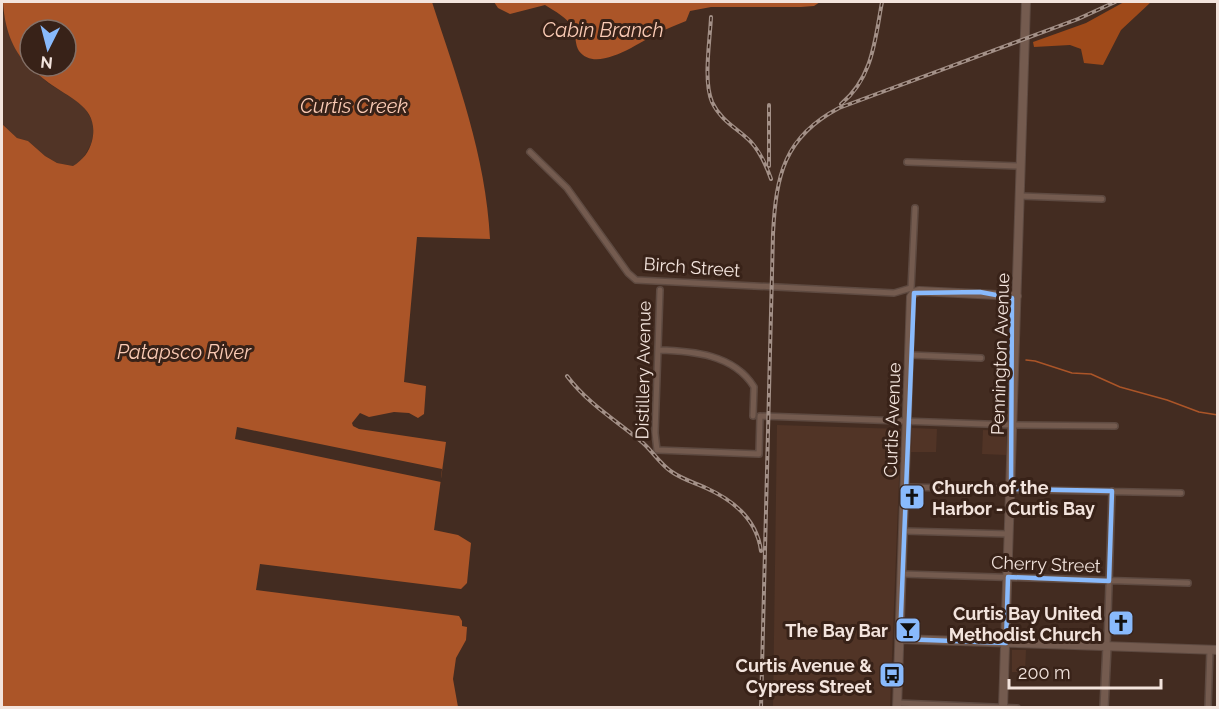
<svg xmlns="http://www.w3.org/2000/svg" width="1219" height="709" viewBox="0 0 1219 709" font-family="Raleway,sans-serif">
  <rect width="100%" height="100%" fill="#432c21"/>
  <!-- built -->
  <path fill="#513426" d="M 2,2 L 3,2 L 3,13 L 23,60 L 48,83 L 83,105 L 93,122 L 94,131 L 91,144 L 81,162 L 73,166 L 57,163 L 45,156 L 28,141 L 17,138 L 2,124 Z
    M 777,425 L 901,429 L 890,707 L 773,707 Z
    M 912,428 L 937,429 L 936,452 L 911,452 Z
    M 983,430 L 1006,431 L 1006,455 L 982,454 Z
    M 1012,650 L 1026,650 L 1025,672 L 1012,672 Z"/>
  <!-- forest -->
  <path fill="#9f4a1a" d="M 1124,2 L 1151,2 L 1121,30 L 1103,65 L 1084,63 L 1081,49 L 1070,45 L 1034,47 L 1033,42 L 1086,23 Z"/>
  <!-- water -->
  <path fill="#ab5528" fill-rule="evenodd" d="M 3,2 L 432,2 C 457,79 486,156 490,239 L 417,237 L 404,382 L 426,386 L 424,414 L 418,418 L 409,413 L 394,412 L 369,417 L 360,413 L 352,423 L 353,426 L 359,429 L 446,442 L 434,530 L 458,535 L 471,543 L 467,583 L 461,589 L 260,564 L 256,590 L 459,616 L 462,621 L 462,626 L 467,627 L 466,640 L 456,658 L 453,679 L 458,707 L 2,707 L 2,124 L 17,138 L 28,141 L 45,156 L 57,163 L 73,166 C 83,160 89,152 92,141 C 100,108 71,99 49,83 C 41,77 32,69 25,62 C 10,46 4,22 3,2 ZM 30,30 L 66,30 L 66,66 L 30,66 Z
    M 494,2 L 820,2 L 814,6 L 801,7 L 711,7 L 690,11 L 686,21 C 677,25 668,28 660,32 C 642,40 597,75 579,51 C 575,45 576,35 573,29 C 569,18 554,11 545,5 L 510,14 L 498,8 Z"/>
  <!-- pier -->
  <path fill="#432c21" d="M 237,427 L 442,469 L 441,482 L 235,439 Z"/>
  <g fill="none" stroke-linecap="round" stroke-linejoin="round">
    <!-- stream -->
    <path stroke="#ab5528" stroke-width="1.5" d="M 1026,360 L 1035,361 L 1072,373 L 1091,374 L 1120,387 L 1167,400 L 1199,412 L 1218,415"/>
    <!-- minor casing -->
    <g stroke="#5e4a41" stroke-width="8">
      <path id="minor" d="M 530,152 L 567,188 L 628,273 L 636,280 L 894,293 L 911,288
        M 907,162 L 1021,166
        M 1020,196 L 1102,199
        M 911,289 L 915,208
        M 660,290 L 655,433 L 657,450 L 759,454 L 760,416 L 1013,425 L 1115,426
        M 658,350 C 692,351 734,354 754,387 L 753,416
        M 910,355 L 981,358
        M 905,487 L 1181,493
        M 903,531 L 1009,534
        M 902,574 L 1188,583
        M 1107,646 L 1112,491
        M 898,703 L 1017,708
        M 1208,708 L 1210,649"/>
    </g>
    <!-- tertiary casing -->
    <g stroke="#5e4a41" stroke-width="10">
      <path id="tertiary" d="M 1104,708 L 1107,646"/>
    </g>
    <!-- secondary casing -->
    <g stroke="#5e4a41" stroke-width="10">
      <path id="secondary" d="M 900,639 L 1218,650
        M 897,708 L 911,297 L 914,293 L 919,291 L 1017,296
        M 1003,708 L 1026,2"/>
    </g>
    <!-- minor -->
    <use href="#minor" stroke="#745b4f" stroke-width="5"/>
    <!-- tertiary -->
    <use href="#tertiary" stroke="#745b4f" stroke-width="7"/>
    <!-- secondary -->
    <use href="#secondary" stroke="#745b4f" stroke-width="8"/>
    <!-- rail casing -->
    <g stroke="#a39087" stroke-width="4">
      <path id="rail" d="M 711,17 C 710,41 703,80 712,102 C 721,121 737,128 751,142 C 761,153 766,165 771,179
        M 841,104 C 873,78 875,39 882,2
        M 769,166 L 769,105
        M 567,376 C 588,404 617,421 643,443 C 653,452 661,465 672,472 C 682,479 695,483 706,488 C 733,500 757,520 761,551
        M 761,708 L 773,234 C 776,175 784,137 839,108 L 1078,19 L 1115,2"/>
    </g>
    <!-- rail -->
    <use href="#rail" stroke="#382218" stroke-width="1.5" stroke-dasharray="4.5" stroke-linecap="butt"/>
  </g>
  <!-- marked area -->
  <path fill="none" stroke="#89bafc" stroke-width="4.5" stroke-linejoin="round" d="M 980,292 L 1012,298 L 1011,489 L 1112,491 L 1109,581 L 1008,577 L 1006,643 L 900,639 L 914,293 Z"/>
  <!-- icons -->
  <defs>
    <g id="church-square" transform="scale(1.35)"><rect x="-9" y="-9" width="18" height="18" rx="4" fill="#89bafc" stroke="#382218"/><path d="M-1.2-6h2.4v3.5h3.3v2.4h-3.3V6h-2.4V-.1h-3.3v-2.4h3.3Z" fill="#111"/></g>
    <g id="bar-square" transform="scale(1.35)"><rect x="-9" y="-9" width="18" height="18" rx="4" fill="#89bafc" stroke="#382218"/><path d="M-6-5H6L.8 .8V4.5H3.5V6h-7V4.5H-.8V.8Z" fill="#111"/></g>
    <g id="bus-square" transform="scale(1.35)"><rect x="-9" y="-9" width="18" height="18" rx="4" fill="#89bafc" stroke="#382218"/><path d="M-5-6H5V4H4V6H2V4H-2V6H-4V4H-5ZM-3.5-4V0h7V-4ZM-3.5 1.2v1.5H-2V1.2ZM2 1.2v1.5H3.5V1.2Z" fill="#111"/></g>
  </defs>
  <g fill-rule="evenodd">
    <use href="#church-square" x="912" y="497"/>
    <use href="#church-square" x="1121" y="623"/>
    <use href="#bar-square" x="908" y="630"/>
    <use href="#bus-square" x="892" y="675"/>
  </g>
  <g text-anchor="middle" dominant-baseline="central" stroke-width="6" stroke-linejoin="round" paint-order="stroke">
    <!-- street labels -->
    <g font-size="18" fill="#f3e4dd" stroke="#382218">
      <text transform="translate(692 267) rotate(4)">Birch Street</text>
      <text transform="translate(1000 354) rotate(-88)">Pennington Avenue</text>
      <text transform="translate(643 370) rotate(-89)">Distillery Avenue</text>
      <text transform="translate(892 420) rotate(-88)">Curtis Avenue</text>
      <text transform="translate(1046 564) rotate(2)">Cherry Street</text>
    </g>
    <!-- poi labels -->
    <g font-size="18" font-weight="bold" fill="#f3e4dd" stroke="#382218" text-anchor="end">
      <text x="932" y="487" text-anchor="start">Church of the<tspan x="932" dy="21">Harbor - Curtis Bay</tspan></text>
      <text x="1102" y="613">Curtis Bay United<tspan x="1102" dy="21">Methodist Church</tspan></text>
      <text x="888" y="630">The Bay Bar</text>
      <text x="872" y="665">Curtis Avenue &amp;<tspan x="872" dy="21">Cypress Street</tspan></text>
    </g>
    <!-- water labels -->
    <g font-size="20" font-style="italic" fill="#facab4" stroke="#382218">
      <text x="603" y="30">Cabin Branch</text>
      <text x="354" y="106">Curtis Creek</text>
      <text x="184" y="352">Patapsco River</text>
    </g>
  </g>
  <!-- border -->
  <rect width="1219" height="709" fill="none" stroke="#f3e4dd" stroke-width="6"/>
  <!-- north arrow -->
  <g transform="translate(48 48) rotate(186)"><circle r="28" fill="#382218" stroke="#837067" stroke-width="1.5"/>
  <path d="M0-4.5L10 22L0 15L-10 22Z" fill="#89bafc"/>
  <text y="-9" font-size="16" font-weight="bold" text-anchor="middle" fill="#f3e4dd">N</text>
  </g>
  <!-- scale -->
  <path d="M1009 679v9h152v-9" fill="none" stroke="#f3e4dd" stroke-width="3"/>
  <text x="1018" y="679" font-size="18" fill="#f3e4dd" stroke="#382218" stroke-width="4.5" paint-order="stroke">200 m</text>
</svg>
